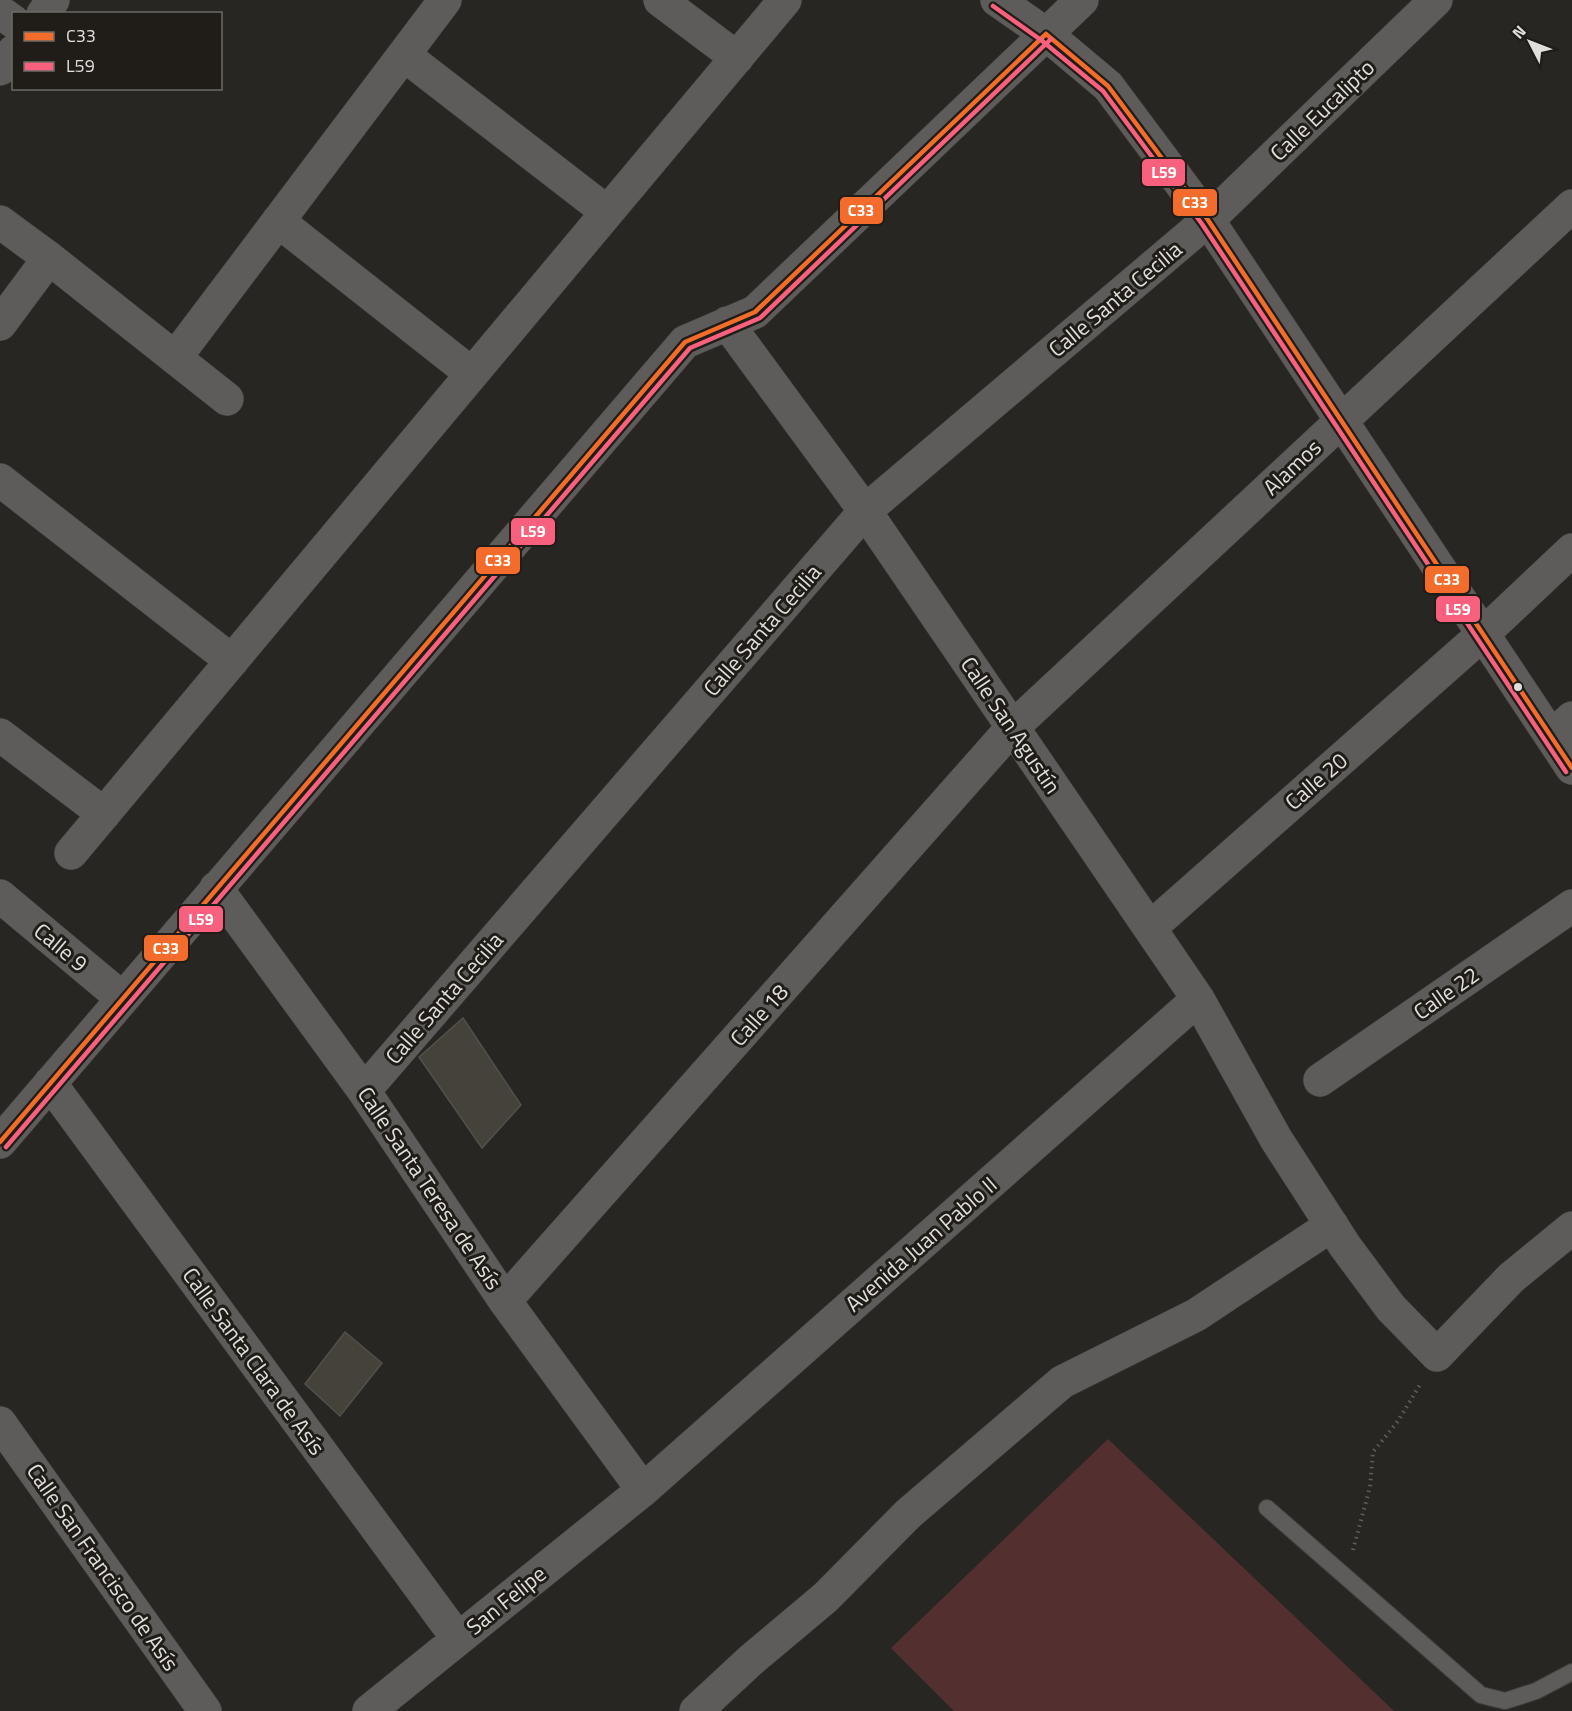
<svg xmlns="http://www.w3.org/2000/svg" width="1572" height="1711" viewBox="0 0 1572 1711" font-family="'Titillium Web',sans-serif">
  <rect width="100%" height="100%" fill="#282623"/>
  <!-- green -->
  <path fill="#532f30" d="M 1108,1439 L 1394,1711 L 954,1711 L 891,1648 Z"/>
  <!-- building -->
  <path fill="#454339" stroke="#52504e" stroke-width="1.5" d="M 463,1018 L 521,1105 L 482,1148 L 419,1057 Z
    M 345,1332 L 382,1363 L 340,1416 L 305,1384 Z"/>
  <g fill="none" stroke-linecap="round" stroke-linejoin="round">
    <!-- lane casing -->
    <g stroke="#43413e" stroke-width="18">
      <path id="lane" d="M 1267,1508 L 1481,1695 L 1505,1701 L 1536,1691 L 1572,1672"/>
    </g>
    <!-- street casing -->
    <g stroke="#43413e" stroke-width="34">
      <path id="street" d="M 660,0 L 737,58
        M 0,12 L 14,22
        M 43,14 L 53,0
        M 404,55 L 607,212
        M 0,69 L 14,51
        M 278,221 L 472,374
        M 0,222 L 49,258 L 227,399
        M 727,323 L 865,511 L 1198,999 L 1276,1139 L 1345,1246 L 1391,1308 L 1437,1355 L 1511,1278 L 1572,1228
        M 0,324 L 49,258
        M 175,358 L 445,0
        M 0,480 L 232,661
        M 0,735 L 104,814
        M 1552,736 L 1572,718
        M 71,853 L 785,0
        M 216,888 L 364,1091 L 505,1301 L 643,1490
        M 0,896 L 122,998
        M 1150,928 L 1483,634 L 1572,550
        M 1320,1080 L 1572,906
        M 50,1083 L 458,1639
        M 364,1091 L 865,511 L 1208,220 L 1436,0
        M 0,1142 L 685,342 L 755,312 L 1082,0
        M 505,1301 L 1012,728 L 1572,206
        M 0,1423 L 205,1711
        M 369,1711 L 643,1490 L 1198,999
        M 696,1711 L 751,1660 L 826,1597 L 908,1514 L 1062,1382 L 1196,1315 L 1332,1225"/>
    </g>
    <!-- secondary casing -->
    <g stroke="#43413e" stroke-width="34">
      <path id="secondary" d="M 997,0 L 1046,34 L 1108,86 L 1208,220 L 1572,768"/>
    </g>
    <!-- path -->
    <path stroke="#5f5d5c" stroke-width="4" stroke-dasharray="1.5 4.5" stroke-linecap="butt" d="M 1353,1550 L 1370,1487 L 1373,1452 L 1398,1421 L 1421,1383"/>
    <!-- lane -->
    <use href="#lane" stroke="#5e5c5a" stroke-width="16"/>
    <!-- street -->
    <use href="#street" stroke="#5e5c5a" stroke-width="33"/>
    <!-- secondary -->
    <use href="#secondary" stroke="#5e5c5a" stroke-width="33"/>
    <!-- bus-1 casing -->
    <g stroke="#201d18" stroke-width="9">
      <path id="bus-1" d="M 1046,34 L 1108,86 L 1208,220 L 1572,768
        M 0,1142 L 685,342 L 755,312 L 1046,34"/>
    </g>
    <!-- bus-2 casing -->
    <g stroke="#201d18" stroke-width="9">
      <path id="bus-2" d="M 993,6 L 1041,40 L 1103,91 L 1202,224 L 1566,772
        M 6,1147 L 690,348 L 760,318 L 1051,39"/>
    </g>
    <!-- bus-1 -->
    <use href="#bus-1" stroke="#f36c2b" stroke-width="4.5"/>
    <!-- bus-2 -->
    <use href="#bus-2" stroke="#f8607d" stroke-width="4.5"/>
  </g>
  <!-- markers -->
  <circle fill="#e1dfdc" stroke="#201d18" stroke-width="2" cx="1518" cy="687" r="5"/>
  <g text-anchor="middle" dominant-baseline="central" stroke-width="6" stroke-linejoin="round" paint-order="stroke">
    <!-- street labels -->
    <g font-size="22" fill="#e1dfdc" stroke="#201d18">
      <text transform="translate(1322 110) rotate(-44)">Calle Eucalipto</text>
      <text transform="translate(1115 299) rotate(-40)">Calle Santa Cecilia</text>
      <text transform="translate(1292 467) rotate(-43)">Alamos</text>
      <text transform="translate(762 630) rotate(-49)">Calle Santa Cecilia</text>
      <text transform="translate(1011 725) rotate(56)">Calle San Agustín</text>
      <text transform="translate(1316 781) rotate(-41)">Calle 20</text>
      <text transform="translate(61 947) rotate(40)">Calle 9</text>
      <text transform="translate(1446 993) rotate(-35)">Calle 22</text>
      <text transform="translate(444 998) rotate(-49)">Calle Santa Cecilia</text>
      <text transform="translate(759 1015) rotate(-48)">Calle 18</text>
      <text transform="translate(430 1188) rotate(56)">Calle Santa Teresa de Asís</text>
      <text transform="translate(921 1244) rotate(-41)">Avenida Juan Pablo II</text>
      <text transform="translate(254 1361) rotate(54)">Calle Santa Clara de Asís</text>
      <text transform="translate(103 1567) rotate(55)">Calle San Francisco de Asís</text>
      <text transform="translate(506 1600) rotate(-39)">San Felipe</text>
    </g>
  </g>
  <g stroke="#201d18" stroke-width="2">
    <rect x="1141" y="158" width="45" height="29" rx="6" fill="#f8607d"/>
    <rect x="1172" y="188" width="46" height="29" rx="6" fill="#f36c2b"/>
    <rect x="839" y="196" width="45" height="29" rx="6" fill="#f36c2b"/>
    <rect x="510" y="517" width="46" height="29" rx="6" fill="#f8607d"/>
    <rect x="475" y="546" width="46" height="29" rx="6" fill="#f36c2b"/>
    <rect x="1424" y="565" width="46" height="29" rx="6" fill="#f36c2b"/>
    <rect x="1435" y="595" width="46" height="28" rx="6" fill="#f8607d"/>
    <rect x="178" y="905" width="46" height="28" rx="6" fill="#f8607d"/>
    <rect x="143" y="934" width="46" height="28" rx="6" fill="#f36c2b"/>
  </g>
  <g font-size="16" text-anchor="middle" font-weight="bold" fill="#fff">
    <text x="1164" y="178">L59</text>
    <text x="1195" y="208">C33</text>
    <text x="861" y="216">C33</text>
    <text x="533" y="537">L59</text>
    <text x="498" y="566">C33</text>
    <text x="1447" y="585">C33</text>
    <text x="1458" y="615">L59</text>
    <text x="201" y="925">L59</text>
    <text x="166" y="954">C33</text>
  </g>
  <!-- legend -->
  <rect x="12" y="12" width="210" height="78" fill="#201d18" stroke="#6d6b66" stroke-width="1.5"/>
  <rect x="24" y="32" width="30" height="9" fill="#f36c2b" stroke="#6d6b66" stroke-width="1.5"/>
  <text x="66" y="42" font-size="18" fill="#e1dfdc">C33</text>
  <rect x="24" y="62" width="30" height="9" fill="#f8607d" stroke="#6d6b66" stroke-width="1.5"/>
  <text x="66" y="72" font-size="18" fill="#e1dfdc">L59</text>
  <!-- north arrow -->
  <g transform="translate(1530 42) rotate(312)" stroke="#201d18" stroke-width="4.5" paint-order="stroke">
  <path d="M0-4.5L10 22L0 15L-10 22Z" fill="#e1dfdc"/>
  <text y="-9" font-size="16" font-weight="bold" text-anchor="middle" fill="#e1dfdc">N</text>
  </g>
</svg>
